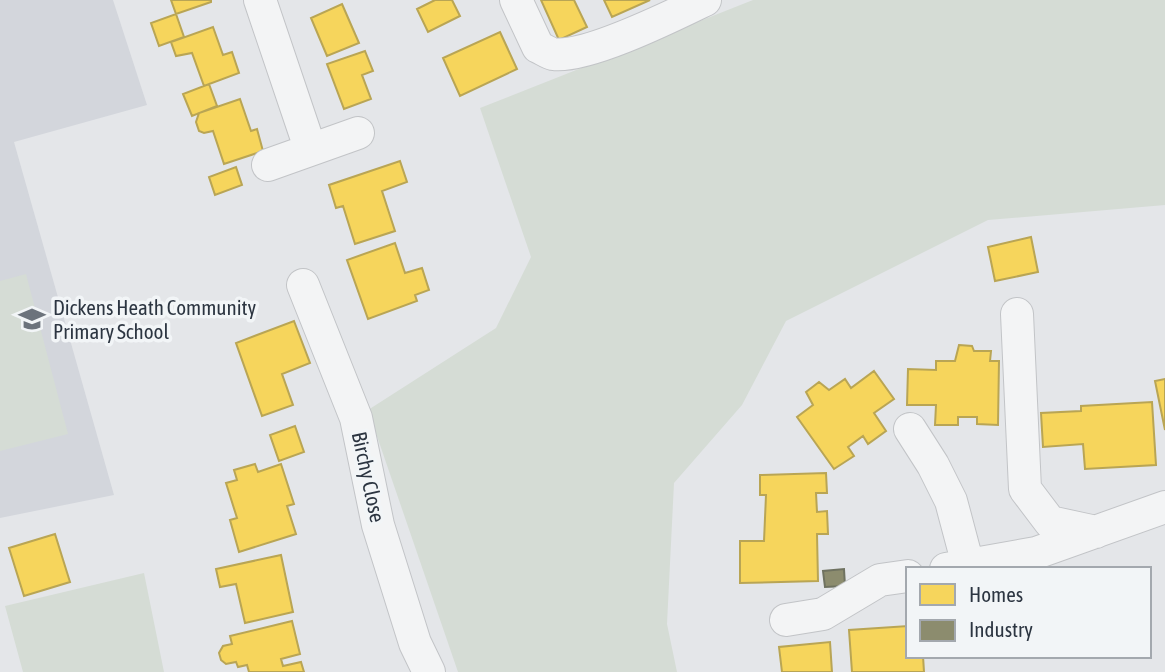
<svg xmlns="http://www.w3.org/2000/svg" width="1165" height="672" viewBox="0 0 1165 672" font-family="'Asap Condensed',sans-serif">
  <rect width="100%" height="100%" fill="#e4e6e9"/>
  <!-- built -->
  <path fill="#d3d6dc" d="M 0,0 L 113,0 L 147,105 L 14,142 L 114,495 L 0,518 Z"/>
  <!-- green -->
  <path fill="#d5dcd5" d="M 753,0 L 1165,0 L 1165,205 L 988,220 L 786,321 L 742,405 L 674,483 L 667,624 L 677,672 L 458,672 L 368,410 L 496,328 L 531,257 L 480,108 Z
    M 26,274 L 68,434 L 0,451 L 0,281 Z
    M 144,573 L 164,672 L 23,672 L 5,606 Z"/>
  <!-- homes -->
  <path fill="#f6d55c" stroke="#b9a554" stroke-width="2" d="M 171,0 L 211,0 L 211,2 L 176,14 Z
    M 435,0 L 452,0 L 460,16 L 428,32 L 417,9 Z
    M 541,0 L 574,0 L 587,27 L 559,40 Z
    M 604,0 L 650,0 L 612,17 Z
    M 342,4 L 359,43 L 327,56 L 311,18 Z
    M 176,14 L 184,37 L 159,46 L 151,23 Z
    M 213,27 L 223,55 L 232,52 L 239,73 L 204,86 L 192,53 L 176,56 L 171,42 Z
    M 500,32 L 517,69 L 460,96 L 443,58 Z
    M 365,51 L 373,71 L 362,75 L 371,99 L 344,109 L 327,64 Z
    M 209,84 L 217,106 L 192,116 L 183,94 Z
    M 240,99 L 251,131 L 257,129 L 263,151 L 224,164 L 213,131 L 204,133 L 199,131 L 196,122 L 199,113 Z
    M 400,161 L 407,182 L 382,191 L 395,231 L 355,244 L 343,206 L 336,208 L 329,185 Z
    M 236,167 L 242,185 L 215,195 L 209,177 Z
    M 1031,237 L 1038,272 L 995,281 L 988,247 Z
    M 395,243 L 405,273 L 422,268 L 429,290 L 415,295 L 417,301 L 368,319 L 347,260 Z
    M 294,321 L 310,363 L 282,374 L 293,405 L 262,416 L 236,343 Z
    M 959,345 L 972,346 L 974,351 L 991,351 L 990,361 L 999,361 L 998,425 L 977,424 L 977,417 L 958,417 L 958,425 L 935,425 L 936,405 L 907,405 L 908,369 L 936,370 L 936,361 L 955,361 Z
    M 874,371 L 894,399 L 874,413 L 886,431 L 868,444 L 863,436 L 848,447 L 854,456 L 834,469 L 797,417 L 813,405 L 806,392 L 819,382 L 829,390 L 845,379 L 851,388 Z
    M 1165,379 L 1165,430 L 1155,381 Z
    M 1152,402 L 1156,465 L 1085,469 L 1083,444 L 1043,447 L 1041,413 L 1081,411 L 1081,406 Z
    M 295,426 L 304,452 L 279,461 L 270,435 Z
    M 255,464 L 258,472 L 281,464 L 294,504 L 287,506 L 296,534 L 239,552 L 230,520 L 237,518 L 226,483 L 237,480 L 234,470 Z
    M 826,473 L 827,493 L 816,493 L 817,512 L 827,511 L 828,534 L 817,534 L 818,581 L 740,583 L 740,541 L 764,541 L 766,495 L 760,495 L 760,475 Z
    M 55,534 L 70,582 L 24,596 L 9,548 Z
    M 281,555 L 293,612 L 245,623 L 236,584 L 220,587 L 216,569 Z
    M 292,621 L 300,654 L 281,659 L 283,666 L 301,662 L 304,672 L 249,672 L 247,665 L 238,667 L 236,662 L 226,664 L 221,660 L 219,653 L 223,646 L 232,644 L 230,636 Z
    M 908,626 L 908,656 L 923,656 L 924,672 L 852,672 L 849,630 Z
    M 830,642 L 832,672 L 782,672 L 779,647 Z"/>
  <!-- industry -->
  <path fill="#8c8c6e" stroke="#6f7260" stroke-width="2" d="M 844,569 L 845,586 L 825,587 L 823,571 Z"/>
  <g fill="none" stroke-linecap="round" stroke-linejoin="round">
    <!-- street casing -->
    <g stroke="#c2c4c7" stroke-width="34">
      <path id="street" d="M 260,0 L 310,148
        M 516,0 L 538,47 C 543,49 548,53 553,54 C 586,59 674,15 705,0
        M 268,165 L 358,133
        M 303,285 L 356,418 L 378,525 L 415,643 L 429,672
        M 1017,314 L 1025,489 L 1050,522 L 1096,532
        M 910,429 L 933,465 L 951,501 L 968,565
        M 946,569 L 1036,553 L 1165,507
        M 786,620 L 823,614 L 880,580 L 908,576"/>
    </g>
    <!-- street -->
    <use href="#street" stroke="#f3f4f5" stroke-width="32"/>
  </g>
  <!-- icons -->
  <defs>
    <g id="school-bare" transform="scale(2.1)"><path d="M0-5L7-2L0 1L-7-2ZM-4 1L0 2.5L4 1V4Q0 6-4 4Z" fill="#6c737c" stroke="#f2f5f7" stroke-width="2.5" paint-order="stroke"/></g>
  </defs>
  <g fill-rule="evenodd">
    <use href="#school-bare" x="32" y="319"/>
  </g>
  <g text-anchor="middle" dominant-baseline="central" stroke-width="7" stroke-linejoin="round" paint-order="stroke">
    <!-- poi labels -->
    <g font-size="21" fill="#2c3541" stroke="#f2f5f7" text-anchor="start">
      <text x="53" y="307">Dickens Heath Community<tspan x="53" dy="24">Primary School</tspan></text>
    </g>
    <!-- street labels -->
    <g font-size="21" fill="#2c3541" stroke="#f2f5f7">
      <text transform="translate(369 477) rotate(78)">Birchy Close</text>
    </g>
  </g>
  <!-- legend -->
  <rect x="906" y="567" width="245" height="91" fill="#f2f5f7" stroke="#a3a8ae" stroke-width="2"/>
  <rect x="920" y="584" width="35" height="21" fill="#f6d55c" stroke="#a3a8ae" stroke-width="2"/>
  <text x="969" y="602" font-size="21" fill="#2c3541">Homes</text>
  <rect x="920" y="620" width="35" height="21" fill="#8c8c6e" stroke="#a3a8ae" stroke-width="2"/>
  <text x="969" y="637" font-size="21" fill="#2c3541">Industry</text>
</svg>
